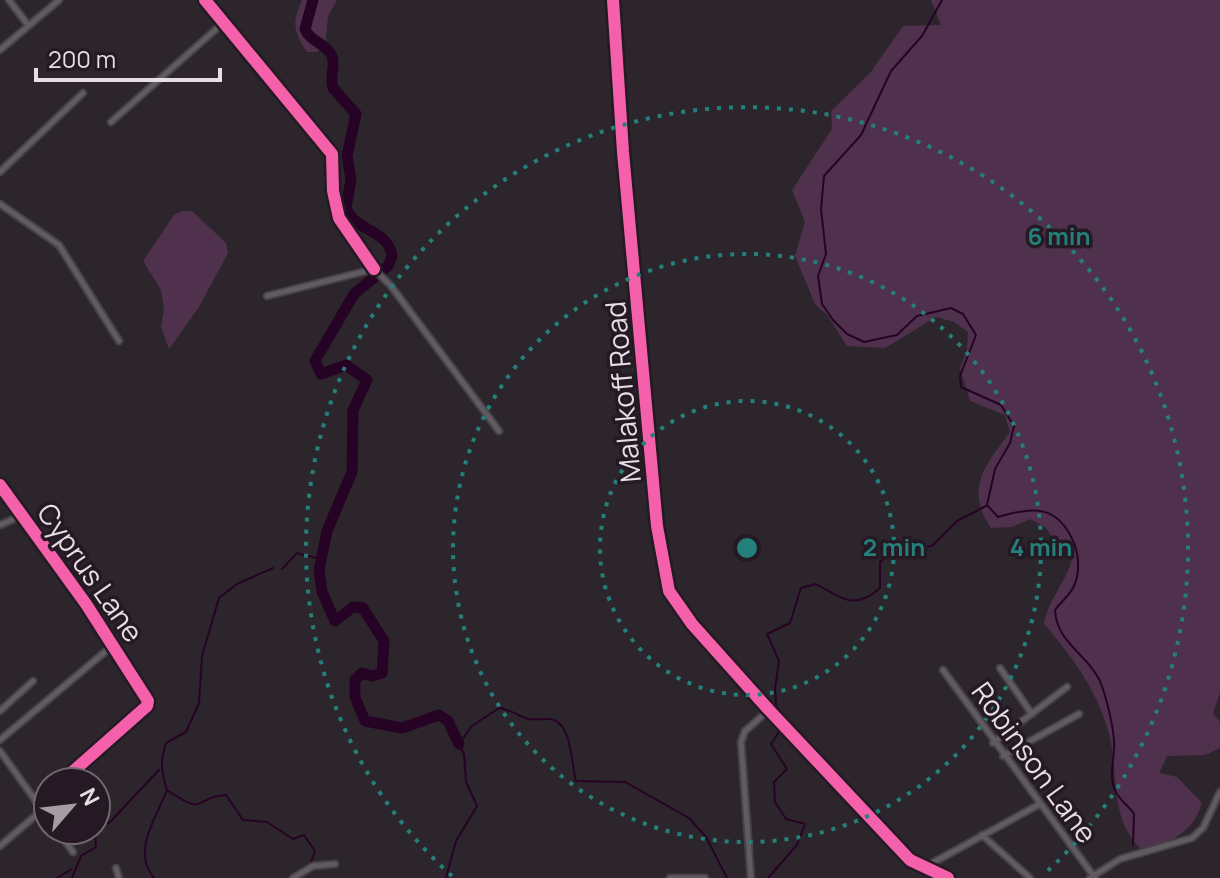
<svg xmlns="http://www.w3.org/2000/svg" width="1220" height="878" viewBox="0 0 1220 878" font-family="Manrope,sans-serif">
  <rect width="100%" height="100%" fill="#2c262c"/>
  <!-- green -->
  <path fill="#4f314d" d="M 302,0 L 337,0 L 328,16 L 325,46 L 317,52 L 307,52 C 293,32 292,22 302,0 Z
    M 931,0 L 1220,0 L 1220,693 L 1213,713 L 1220,722 L 1220,748 L 1205,755 L 1167,756 L 1159,773 L 1177,777 L 1202,803 C 1193,832 1172,842 1144,851 C 1107,821 1120,771 1108,730 C 1096,689 1071,655 1044,624 C 1048,599 1066,583 1072,559 L 1064,557 L 1046,528 L 1030,519 L 1012,527 L 991,528 C 964,488 986,465 1010,432 L 1005,415 L 970,401 L 960,368 L 967,350 L 968,332 L 954,322 L 936,317 L 885,348 L 847,346 L 828,316 L 815,304 L 795,256 L 805,222 L 792,190 L 832,129 L 831,111 L 870,73 L 903,26 L 941,25 Z
    M 182,211 L 192,211 L 226,243 L 228,253 L 199,307 L 169,349 L 161,327 L 164,309 L 161,290 L 143,261 L 174,215 Z"/>
  <g fill="none" stroke-linecap="round" stroke-linejoin="round">
    <!-- stream -->
    <path stroke="#260325" stroke-width="2" d="M 942,0 L 922,36 L 891,71 L 861,135 L 824,176 L 821,209 L 826,254 L 818,276 L 822,304 L 833,320 L 847,334 L 864,342 L 897,335 L 917,316 L 951,308 L 963,314 L 976,335 L 960,376 L 961,387 L 1001,405 L 1014,426 L 1010,443 L 995,469 L 987,505 L 998,517 C 1034,506 1058,505 1074,543 C 1079,556 1080,573 1074,586 C 1070,595 1061,602 1055,610 C 1057,644 1087,653 1100,681 C 1106,696 1115,731 1114,747 C 1114,761 1109,777 1115,790 C 1119,800 1128,805 1134,814 L 1133,845
      M 282,569 L 297,553 L 320,559
      M 777,716 L 775,689 L 779,661 L 767,634 L 790,623 L 801,588 L 816,584 C 841,598 855,611 880,588 L 880,562 L 895,550 L 932,546 L 957,521 L 986,506
      M 167,790 C 209,818 191,797 226,795 L 243,820 L 267,822 L 293,839 L 304,835 L 315,851 L 310,865
      M 96,828 L 110,822 L 159,770
      M 57,878 L 72,869
      M 72,878 L 81,856 L 96,847 L 95,830
      M 154,878 C 131,851 157,817 167,790 C 161,771 160,762 166,743 L 186,732 L 199,703 L 202,656 L 219,598 L 237,584 L 273,568
      M 446,878 L 456,841 L 477,806 L 466,782 L 464,754 L 459,744 L 472,726 L 499,708 C 510,709 518,716 529,719 C 537,721 546,717 554,720 C 572,727 571,763 576,781 L 625,782 L 689,818 L 706,837 L 727,878
      M 768,878 L 797,845 L 805,824 L 786,819 L 775,802 L 774,782 L 787,769 L 771,744 L 779,732 L 777,722"/>
    <!-- river -->
    <path stroke="#260325" stroke-width="11" d="M 313,0 L 305,29 C 310,42 326,43 332,56 C 336,66 329,77 333,88 L 356,114 L 347,156 L 351,179 L 346,208 C 356,232 389,230 392,256 L 388,266 L 354,294 L 315,361 L 321,374 L 346,365 L 367,380 L 353,410 L 352,472 L 327,531 L 319,570 L 322,592 L 335,621 L 353,607 L 363,608 L 384,641 L 382,673 L 372,676 L 362,673 L 355,680 L 355,697 L 365,721 L 402,728 L 439,715 L 448,721 L 459,744"/>
    <!-- minor casing -->
    <g stroke="#464146" stroke-width="9">
      <path id="minor" d="M 9,0 L 28,25
        M 205,0 L 332,154 L 333,191 L 339,218 L 374,269
        M 613,0 L 623,152 L 657,526 L 669,591 L 692,624 L 769,710 L 910,860 L 948,878
        M 0,50 L 59,0
        M 111,122 L 223,23
        M 0,172 L 83,93
        M 0,204 L 59,245 L 119,341
        M 267,296 L 374,269 L 391,286 L 499,431
        M 0,485 L 86,604 L 148,701 L 147,706 L 61,782
        M 0,525 L 23,515
        M 1000,668 L 1032,714
        M 943,670 L 1095,878
        M 0,711 L 33,681
        M 0,740 L 112,646
        M 993,743 L 1067,687
        M 0,751 L 48,818
        M 1003,756 L 1079,714
        M 36,802 L 48,792
        M 57,830 L 73,852
        M 982,835 L 1030,878
        M 0,846 L 42,810
        M 925,867 L 1040,804
        M 116,868 L 119,878
        M 293,878 L 313,866 L 335,864
        M 670,878 L 705,878
        M 751,878 L 741,742 L 745,731 L 769,710
        M 1090,878 L 1120,859 L 1192,838 L 1203,828 L 1220,792"/>
    </g>
    <!-- minor -->
    <use href="#minor" stroke="#605b60" stroke-width="5"/>
    <!-- cycleway casing -->
    <g stroke="#251924" stroke-width="17">
      <path id="cycleway" d="M 205,0 L 332,154 L 333,191 L 339,218 L 374,269
        M 613,0 L 623,152 L 657,526 L 669,591 L 692,624 L 769,710 L 910,860 L 948,878
        M 0,485 L 86,604 L 148,701 L 147,706 L 61,782"/>
    </g>
    <!-- cycleway -->
    <use href="#cycleway" stroke="#f560ab" stroke-width="12"/>
  </g>
  <!-- distance rings -->
  <g fill="none" stroke="#24807a" stroke-width="4" stroke-dasharray="4 8">
    <circle cx="747" cy="548" r="147"/>
    <circle cx="747" cy="548" r="294"/>
    <path d="M452 876A441 441 0 1 1 1042 876"/>
  </g>
  <g text-anchor="middle" dominant-baseline="central" stroke-width="7" stroke-linejoin="round" paint-order="stroke">
    <!-- street labels -->
    <g font-size="28" fill="#e6dde5" stroke="#251924">
      <text transform="translate(622 392) rotate(-95)">Malakoff Road</text>
      <text transform="translate(91 572) rotate(55)">Cyprus Lane</text>
      <text transform="translate(1035 762) rotate(54)">Robinson Lane</text>
    </g>
  </g>
  <circle cx="747" cy="548" r="12" fill="#24807a" stroke="#251924" stroke-width="4"/>
  <g font-size="24" text-anchor="middle" font-weight="bold" fill="#24807a" stroke="#251924" stroke-width="7" stroke-linejoin="round" paint-order="stroke">
    <text x="1059" y="245">6 min</text>
    <text x="894" y="556">2 min</text>
    <text x="1041" y="556">4 min</text>
  </g>
  <!-- north arrow -->
  <g transform="translate(72 806) rotate(62)"><circle r="38" fill="#251924" stroke="#726771" stroke-width="2"/>
  <path d="M0-6L14 30L0 20L-14 30Z" fill="#a59da4"/>
  <text y="-12" font-size="22" font-weight="bold" text-anchor="middle" fill="#e6dde5">N</text>
  </g>
  <!-- scale -->
  <path d="M36 68v12h184v-12" fill="none" stroke="#e6dde5" stroke-width="4"/>
  <text x="48" y="68" font-size="24" fill="#e6dde5" stroke="#251924" stroke-width="6" paint-order="stroke">200 m</text>
</svg>
